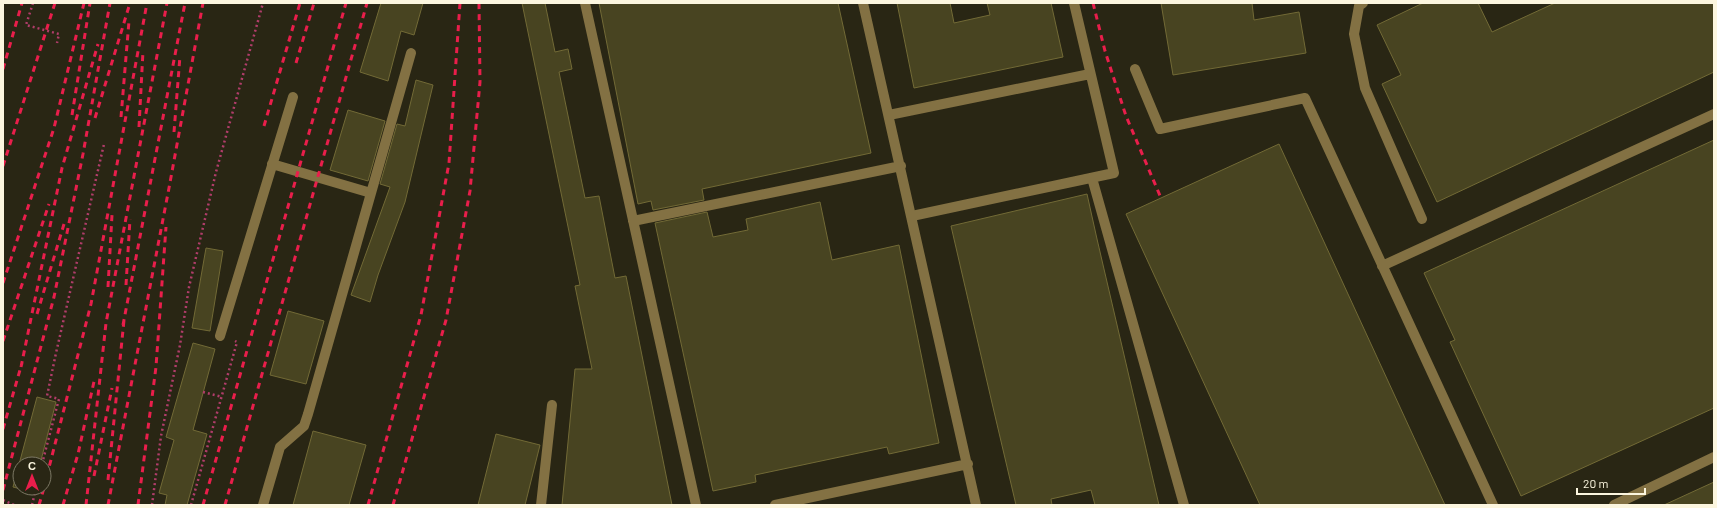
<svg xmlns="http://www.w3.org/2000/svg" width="1717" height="508" viewBox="0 0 1717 508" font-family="Barlow,sans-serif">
  <rect width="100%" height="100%" fill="#292614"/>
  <!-- building -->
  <path fill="#484421" stroke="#726a36" d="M 381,3 L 423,3 L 414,35 L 401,31 L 388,81 L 360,72 Z
    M 522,3 L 545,3 L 555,52 L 568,49 L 572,69 L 559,72 L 585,198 L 599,196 L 615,278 L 626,276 L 672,505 L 562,505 L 575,369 L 592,369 L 575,286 L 580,285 Z
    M 599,3 L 838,3 L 871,153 L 702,189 L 704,200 L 653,210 L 651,201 L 638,204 Z
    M 897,3 L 950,3 L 954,23 L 990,15 L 987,3 L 1051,3 L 1063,57 L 914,88 Z
    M 1161,3 L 1252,3 L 1254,20 L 1299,12 L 1306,53 L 1173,75 Z
    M 1423,3 L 1478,3 L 1492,32 L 1555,3 L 1714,3 L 1714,72 L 1437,202 L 1382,84 L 1401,75 L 1377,25 Z
    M 416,80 L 433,85 L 405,202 L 378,275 L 370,302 L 351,295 L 390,187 L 380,184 L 397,124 L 405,126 Z
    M 348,110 L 385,121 L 368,181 L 330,170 Z
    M 1714,140 L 1714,408 L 1521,496 L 1450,342 L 1455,340 L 1424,273 Z
    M 1279,144 L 1445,505 L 1260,505 L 1126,214 Z
    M 1087,194 L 1097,239 L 1159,505 L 1095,505 L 1091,490 L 1051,499 L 1052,505 L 1016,505 L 992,403 L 951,226 Z
    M 820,202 L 832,260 L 899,245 L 939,443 L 889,454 L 887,447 L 755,475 L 756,482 L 713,491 L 655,223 L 707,212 L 713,237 L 748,230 L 746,219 Z
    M 206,248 L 223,251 L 210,331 L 192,328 Z
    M 288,311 L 324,321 L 306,384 L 270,375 Z
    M 193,343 L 215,349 L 193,430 L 207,434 L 187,505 L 165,505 L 167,495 L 159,493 L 174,440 L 166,437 Z
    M 37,397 L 56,402 L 40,464 L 20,464 L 20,488 L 34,488 L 33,492 L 13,487 Z
    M 313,431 L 366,445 L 349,505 L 293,505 Z
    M 496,434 L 540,445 L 525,505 L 478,505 Z
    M 1714,482 L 1714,505 L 1664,505 Z"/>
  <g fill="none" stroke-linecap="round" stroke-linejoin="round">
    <!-- path -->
    <path stroke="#b13d6a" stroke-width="2.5" stroke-dasharray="2 3" stroke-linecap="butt" d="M 33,3 L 26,25 L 59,34 L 57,43
      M 203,392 L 222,397
      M 42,464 L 59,399 L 47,396 L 56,353 L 104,144
      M 3,500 L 14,505
      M 32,505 L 36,488
      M 152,505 L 161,436 L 180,345 L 189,287 L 216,172 L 263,3
      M 191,505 L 237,342 L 235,341"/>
    <!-- minor -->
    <path stroke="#837143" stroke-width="10" d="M 585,3 L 696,505
      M 863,3 L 976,505
      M 1363,3 L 1359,6 L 1354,34 L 1365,88 L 1422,219
      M 1135,69 L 1160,129 L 1305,98 L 1493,505
      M 889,115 L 1090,74
      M 272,164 L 371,193
      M 1092,178 L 1184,505
      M 912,216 L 1114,173 L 1074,3
      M 633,221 L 901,166
      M 1382,266 L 1714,114
      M 220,336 L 293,97
      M 263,505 L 280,447 L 304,426 L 308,414 L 411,53
      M 541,505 L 552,405
      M 775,505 L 968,464
      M 1614,505 L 1714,457"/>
    <!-- rail -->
    <path stroke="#e91e4b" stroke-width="3" stroke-dasharray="6 5" stroke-linecap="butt" d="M 1093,3 L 1105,51 L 1126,116 L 1161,198
      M 296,63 L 314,3
      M 3,69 L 22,3
      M 72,115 L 90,3
      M 121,117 L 129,21
      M 95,118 L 130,3
      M 264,126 L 300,3
      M 139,127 L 143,51
      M 174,132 L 180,56
      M 3,166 L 55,3
      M 3,283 L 54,128 L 84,3
      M 126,285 L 130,219
      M 108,287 L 112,215
      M 37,314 L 64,224
      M 123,325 L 185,3
      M 3,341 L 49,204
      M 21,367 L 62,168 L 98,44
      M 3,429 L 22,363
      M 94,476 L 112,388
      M 108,480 L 124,320
      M 44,487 L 91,304 L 147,3
      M 3,490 L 54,297 L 83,154 L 110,3
      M 39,505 L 44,488
      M 63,505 L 78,454 L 95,377
      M 86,505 L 106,323 L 167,3
      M 108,505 L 169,188 L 203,3
      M 138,505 L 156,367 L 166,227
      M 203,505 L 346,3
      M 225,505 L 367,3
      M 368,505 L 421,315 L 449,163 L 460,3
      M 393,505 L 446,320 L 470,191 L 480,82 L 479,3"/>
  </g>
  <!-- border -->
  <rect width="1717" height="508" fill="none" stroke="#fcf6df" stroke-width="8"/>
  <!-- north arrow -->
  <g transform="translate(32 476)"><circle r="19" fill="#292614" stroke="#7d7965"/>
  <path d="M0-3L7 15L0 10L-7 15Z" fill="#e91e4b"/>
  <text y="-6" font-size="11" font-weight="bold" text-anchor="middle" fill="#fcf6df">С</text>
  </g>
  <!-- scale -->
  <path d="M1577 488v6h68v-6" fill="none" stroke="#fcf6df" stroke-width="2"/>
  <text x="1583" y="488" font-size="12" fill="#fcf6df" stroke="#292614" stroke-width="3" paint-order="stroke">20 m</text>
</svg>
